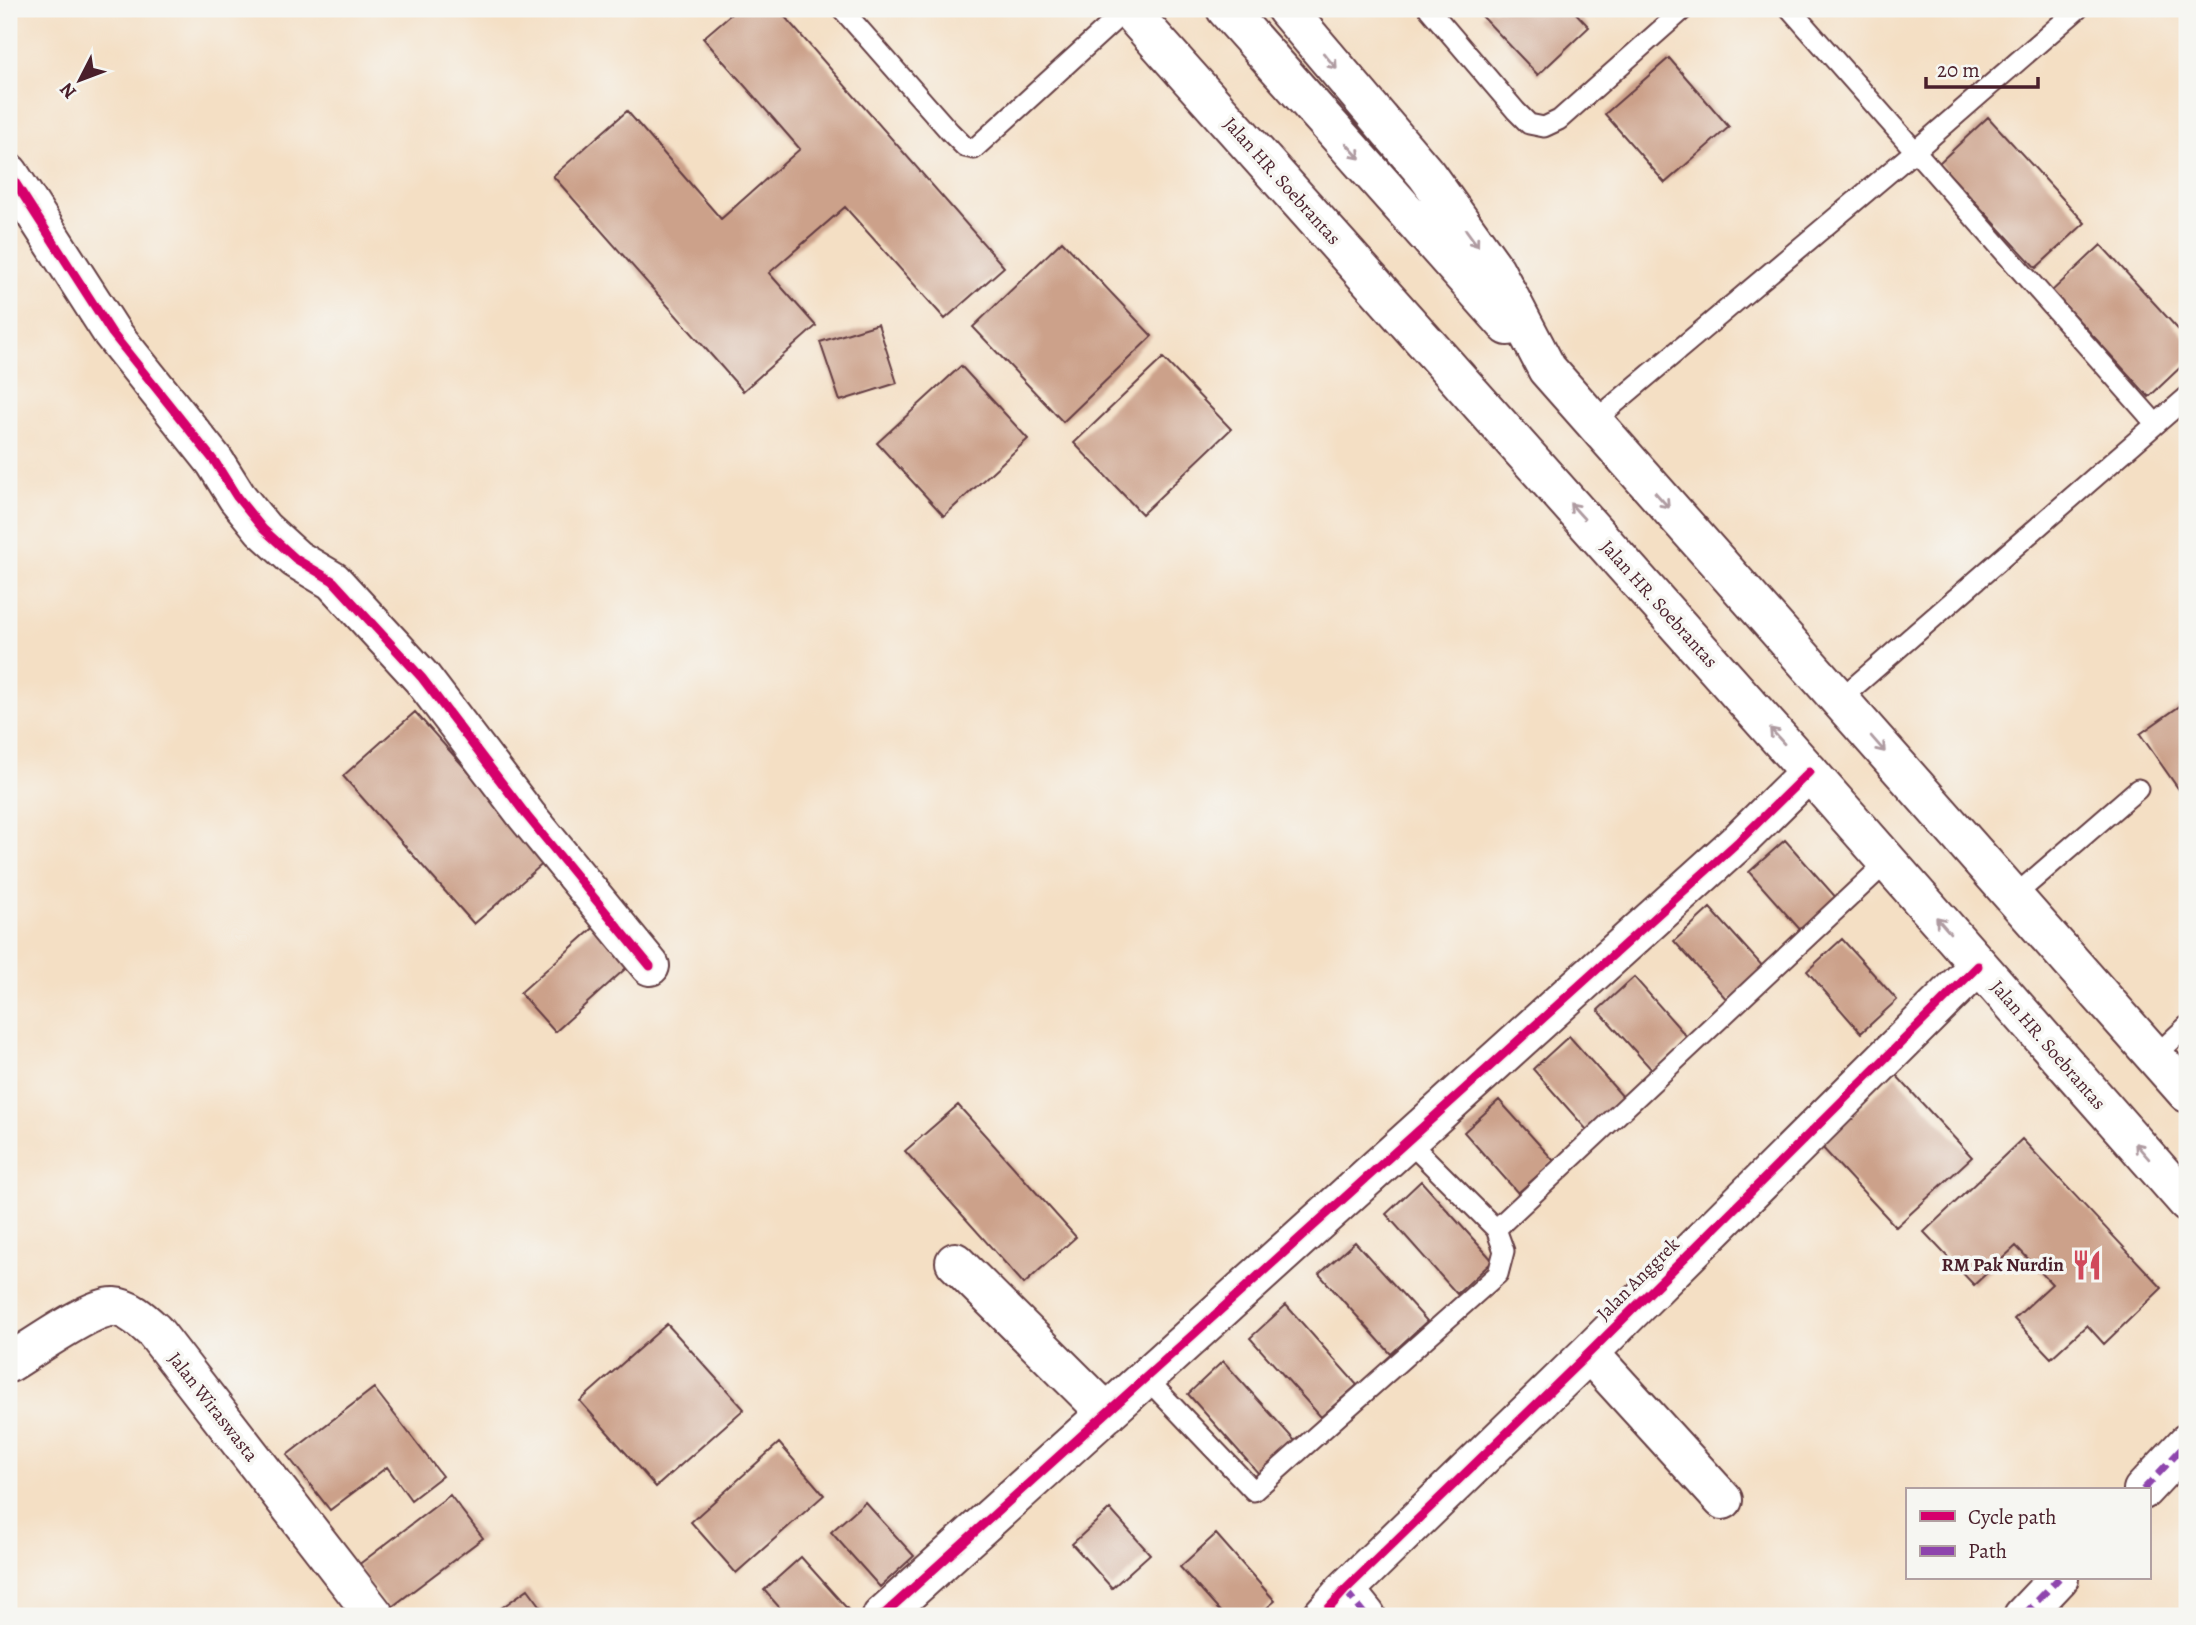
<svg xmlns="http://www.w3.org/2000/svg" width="2196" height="1625" viewBox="0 0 2196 1625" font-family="Alegreya,serif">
  <rect width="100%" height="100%" fill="#f6f6f2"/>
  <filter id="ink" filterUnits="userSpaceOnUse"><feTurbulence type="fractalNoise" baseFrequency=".0143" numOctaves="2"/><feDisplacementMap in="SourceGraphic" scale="14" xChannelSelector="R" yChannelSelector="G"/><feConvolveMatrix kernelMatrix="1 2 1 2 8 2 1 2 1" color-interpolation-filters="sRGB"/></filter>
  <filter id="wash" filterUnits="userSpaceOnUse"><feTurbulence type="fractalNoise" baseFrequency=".00686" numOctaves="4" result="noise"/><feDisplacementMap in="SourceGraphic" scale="28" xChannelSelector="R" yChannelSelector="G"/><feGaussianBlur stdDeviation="1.57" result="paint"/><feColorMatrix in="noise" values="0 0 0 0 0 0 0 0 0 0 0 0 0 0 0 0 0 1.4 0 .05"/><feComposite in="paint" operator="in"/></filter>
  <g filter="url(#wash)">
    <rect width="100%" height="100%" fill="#f4dfc4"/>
    <g id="blocks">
      <!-- building -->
      <path fill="#cca18a" d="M 737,9 L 778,9 L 1004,267 L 945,319 L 845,207 L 769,273 L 816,326 L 743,391 L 553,176 L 627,111 L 721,219 L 800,149 L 703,38 Z
        M 1490,9 L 1572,9 L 1589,27 L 1538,75 L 1482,16 Z
        M 1669,58 L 1729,127 L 1665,183 L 1605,114 Z
        M 1988,117 L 2085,223 L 2036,268 L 1939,163 Z
        M 1062,241 L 1152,336 L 1063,422 L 973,327 Z
        M 2101,245 L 2187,339 L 2187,361 L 2149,397 L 2052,291 Z
        M 878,324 L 897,383 L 840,401 L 820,342 Z
        M 1163,358 L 1231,429 L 1142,514 L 1074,443 Z
        M 961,366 L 1028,439 L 944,516 L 877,443 Z
        M 2187,701 L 2187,801 L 2140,734 Z
        M 415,712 L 547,860 L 474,924 L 343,776 Z
        M 1785,840 L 1839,901 L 1804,934 L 1749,872 Z
        M 1710,908 L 1765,969 L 1729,1002 L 1674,941 Z
        M 599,923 L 634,961 L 555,1032 L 520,993 Z
        M 1842,939 L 1897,1000 L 1861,1033 L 1807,971 Z
        M 1634,977 L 1688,1038 L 1653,1071 L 1598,1010 Z
        M 1569,1036 L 1623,1097 L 1587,1130 L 1533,1069 Z
        M 1896,1075 L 1972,1157 L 1896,1227 L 1820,1145 Z
        M 1499,1100 L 1554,1161 L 1518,1193 L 1464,1132 Z
        M 958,1105 L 1076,1237 L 1024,1284 L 905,1151 Z
        M 2022,1139 L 2162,1288 L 2104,1344 L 2087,1325 L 2051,1358 L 2014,1319 L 2052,1284 L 2016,1246 L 1974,1285 L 1924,1232 Z
        M 1421,1181 L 1493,1261 L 1457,1294 L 1386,1214 Z
        M 1355,1242 L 1427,1321 L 1391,1354 L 1319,1274 Z
        M 1286,1305 L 1357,1385 L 1321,1417 L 1250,1338 Z
        M 667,1324 L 744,1409 L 656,1487 L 580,1401 Z
        M 1223,1361 L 1295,1441 L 1259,1474 L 1188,1394 Z
        M 374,1388 L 442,1476 L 411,1500 L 387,1467 L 330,1510 L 287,1455 Z
        M 779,1443 L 824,1495 L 736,1573 L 691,1522 Z
        M 450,1495 L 483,1538 L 389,1609 L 357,1566 Z
        M 865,1502 L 914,1556 L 880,1587 L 831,1532 Z
        M 1110,1509 L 1150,1554 L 1112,1588 L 1072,1544 Z
        M 1216,1534 L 1275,1601 L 1257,1616 L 1224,1616 L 1180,1567 Z
        M 801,1557 L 852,1614 L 850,1616 L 787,1616 L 764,1590 Z
        M 528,1589 L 548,1616 L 490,1616 Z"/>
    </g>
  </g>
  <g filter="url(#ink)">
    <use href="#blocks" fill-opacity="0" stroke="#643c42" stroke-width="2"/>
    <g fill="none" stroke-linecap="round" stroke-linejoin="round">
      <!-- lane casing -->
      <g stroke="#643c42" stroke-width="23">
        <path id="lane" d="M 842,9 L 950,132 L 965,147 L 974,149 L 1127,9
          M 1429,9 L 1516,111 L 1529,124 L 1544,127 L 1559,120 L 1684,9
          M 1790,9 L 2155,423
          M 1593,422 L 1916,150 L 2078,9
          M 1839,700 L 2187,397
          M 2013,897 L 2138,789
          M 2155,1056 L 2187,1026
          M 1496,1229 L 1887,862
          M 1146,1378 L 1254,1491 L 1498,1274 L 1504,1251 L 1496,1229 L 1408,1141"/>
      </g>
      <!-- street casing -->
      <g stroke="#643c42" stroke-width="42">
        <path id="street" d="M 9,173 L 112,333 L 215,462 L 237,497 L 263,529 L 296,559 L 333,581 L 422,678 L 527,816 L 650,966
          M 955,1262 L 1107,1413
          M 1589,1353 L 1723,1500
          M 9,1363 C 31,1350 91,1306 114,1307 C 130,1308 144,1322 155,1332 L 375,1616
          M 2143,1490 L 2187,1443
          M 1345,1590 L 1366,1616
          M 882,1616 L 1739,841 L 1809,772
          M 1322,1616 L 1345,1590 L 1589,1353 L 1978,966
          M 2023,1616 L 2059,1578"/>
      </g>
      <!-- primary casing -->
      <g stroke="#643c42" stroke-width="42">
        <path id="primary" d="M 1128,9 L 1809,772 L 2187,1202
          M 1226,9 L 1508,326
          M 1286,9 L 1426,174 L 1495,270 L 1547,369 L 2187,1093"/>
      </g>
      <!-- lane -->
      <use href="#lane" stroke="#fff" stroke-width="19"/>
      <!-- street -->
      <use href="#street" stroke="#fff" stroke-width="38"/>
      <!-- primary -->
      <use href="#primary" stroke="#fff" stroke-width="38"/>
      <!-- quiet -->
      <path stroke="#8e44ad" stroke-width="7" stroke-dasharray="14 7" stroke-linecap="butt" d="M 2143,1490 L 2187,1443
        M 1345,1590 L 1366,1616
        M 2023,1616 L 2059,1578"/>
      <!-- cycleway casing -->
      <g stroke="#f6f6f2" stroke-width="13">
        <path id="cycleway" d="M 9,173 L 112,333 L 215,462 L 237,497 L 263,529 L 296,559 L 333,581 L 422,678 L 527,816 L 650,966
          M 882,1616 L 1739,841 L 1809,772
          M 1322,1616 L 1345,1590 L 1589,1353 L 1978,966"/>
      </g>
      <!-- cycleway -->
      <use href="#cycleway" stroke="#d6006c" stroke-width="9"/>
    </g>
    <!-- one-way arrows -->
    <defs><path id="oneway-shaft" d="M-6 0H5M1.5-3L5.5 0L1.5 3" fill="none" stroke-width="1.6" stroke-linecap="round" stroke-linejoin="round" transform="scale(1.75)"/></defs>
    <g stroke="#ae9aa0">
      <use href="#oneway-shaft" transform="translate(1330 61) rotate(50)"/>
      <use href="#oneway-shaft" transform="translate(1353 151) rotate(48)"/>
      <use href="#oneway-shaft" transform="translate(1472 238) rotate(54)"/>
      <use href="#oneway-shaft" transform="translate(1662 500) rotate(48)"/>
      <use href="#oneway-shaft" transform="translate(1577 511) rotate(-132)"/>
      <use href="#oneway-shaft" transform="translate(1777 736) rotate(-132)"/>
      <use href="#oneway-shaft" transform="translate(1878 744) rotate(49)"/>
      <use href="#oneway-shaft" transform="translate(1943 925) rotate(-131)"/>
      <use href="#oneway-shaft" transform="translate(2142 1151) rotate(-131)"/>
    </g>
  </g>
  <!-- icons -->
  <defs>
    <g id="restaurant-bare" transform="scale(2.415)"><path d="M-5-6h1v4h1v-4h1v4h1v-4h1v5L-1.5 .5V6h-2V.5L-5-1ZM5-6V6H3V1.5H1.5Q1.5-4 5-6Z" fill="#d1495b" stroke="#f6f6f2" stroke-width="2.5" paint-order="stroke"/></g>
  </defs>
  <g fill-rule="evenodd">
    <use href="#restaurant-bare" x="2087" y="1265"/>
  </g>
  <g text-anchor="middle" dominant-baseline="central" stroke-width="7" stroke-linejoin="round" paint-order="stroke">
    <!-- street labels -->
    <g font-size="19" fill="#4a1f2b" stroke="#f6f6f2">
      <text transform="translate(1282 181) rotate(48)">Jalan HR. Soebrantas</text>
      <text transform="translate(1659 604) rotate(48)">Jalan HR. Soebrantas</text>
      <text transform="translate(2048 1045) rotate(49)">Jalan HR. Soebrantas</text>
      <text transform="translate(1638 1279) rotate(-45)">Jalan Anggrek</text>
      <text transform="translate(213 1407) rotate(52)">Jalan Wiraswasta</text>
    </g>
    <!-- poi labels -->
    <g font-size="19" font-weight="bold" fill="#4a1f2b" stroke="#f6f6f2" text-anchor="end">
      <text x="2064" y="1265">RM Pak Nurdin</text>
    </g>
  </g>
  <!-- margin -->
  <rect width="2196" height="1625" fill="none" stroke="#f6f6f2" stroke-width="35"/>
  <!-- legend -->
  <rect x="1906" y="1488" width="245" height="91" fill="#f6f6f2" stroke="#b1a0a2" stroke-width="2"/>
  <rect x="1920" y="1511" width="35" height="10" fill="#d6006c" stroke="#b1a0a2" stroke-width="2"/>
  <text x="1968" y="1524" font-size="21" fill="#4a1f2b">Cycle path</text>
  <rect x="1920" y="1546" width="35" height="10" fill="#8e44ad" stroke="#b1a0a2" stroke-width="2"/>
  <text x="1968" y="1558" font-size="21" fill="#4a1f2b">Path</text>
  <!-- north arrow -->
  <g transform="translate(80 80) rotate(228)" stroke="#f6f6f2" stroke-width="5" paint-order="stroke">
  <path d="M0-5L12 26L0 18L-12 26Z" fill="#4a1f2b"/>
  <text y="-10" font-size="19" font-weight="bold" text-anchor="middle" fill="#4a1f2b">N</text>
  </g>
  <!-- scale -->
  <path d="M1926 77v10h112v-10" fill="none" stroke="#4a1f2b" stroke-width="3.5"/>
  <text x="1937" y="77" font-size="21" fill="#4a1f2b" stroke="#f6f6f2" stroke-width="5" paint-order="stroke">20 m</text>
</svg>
